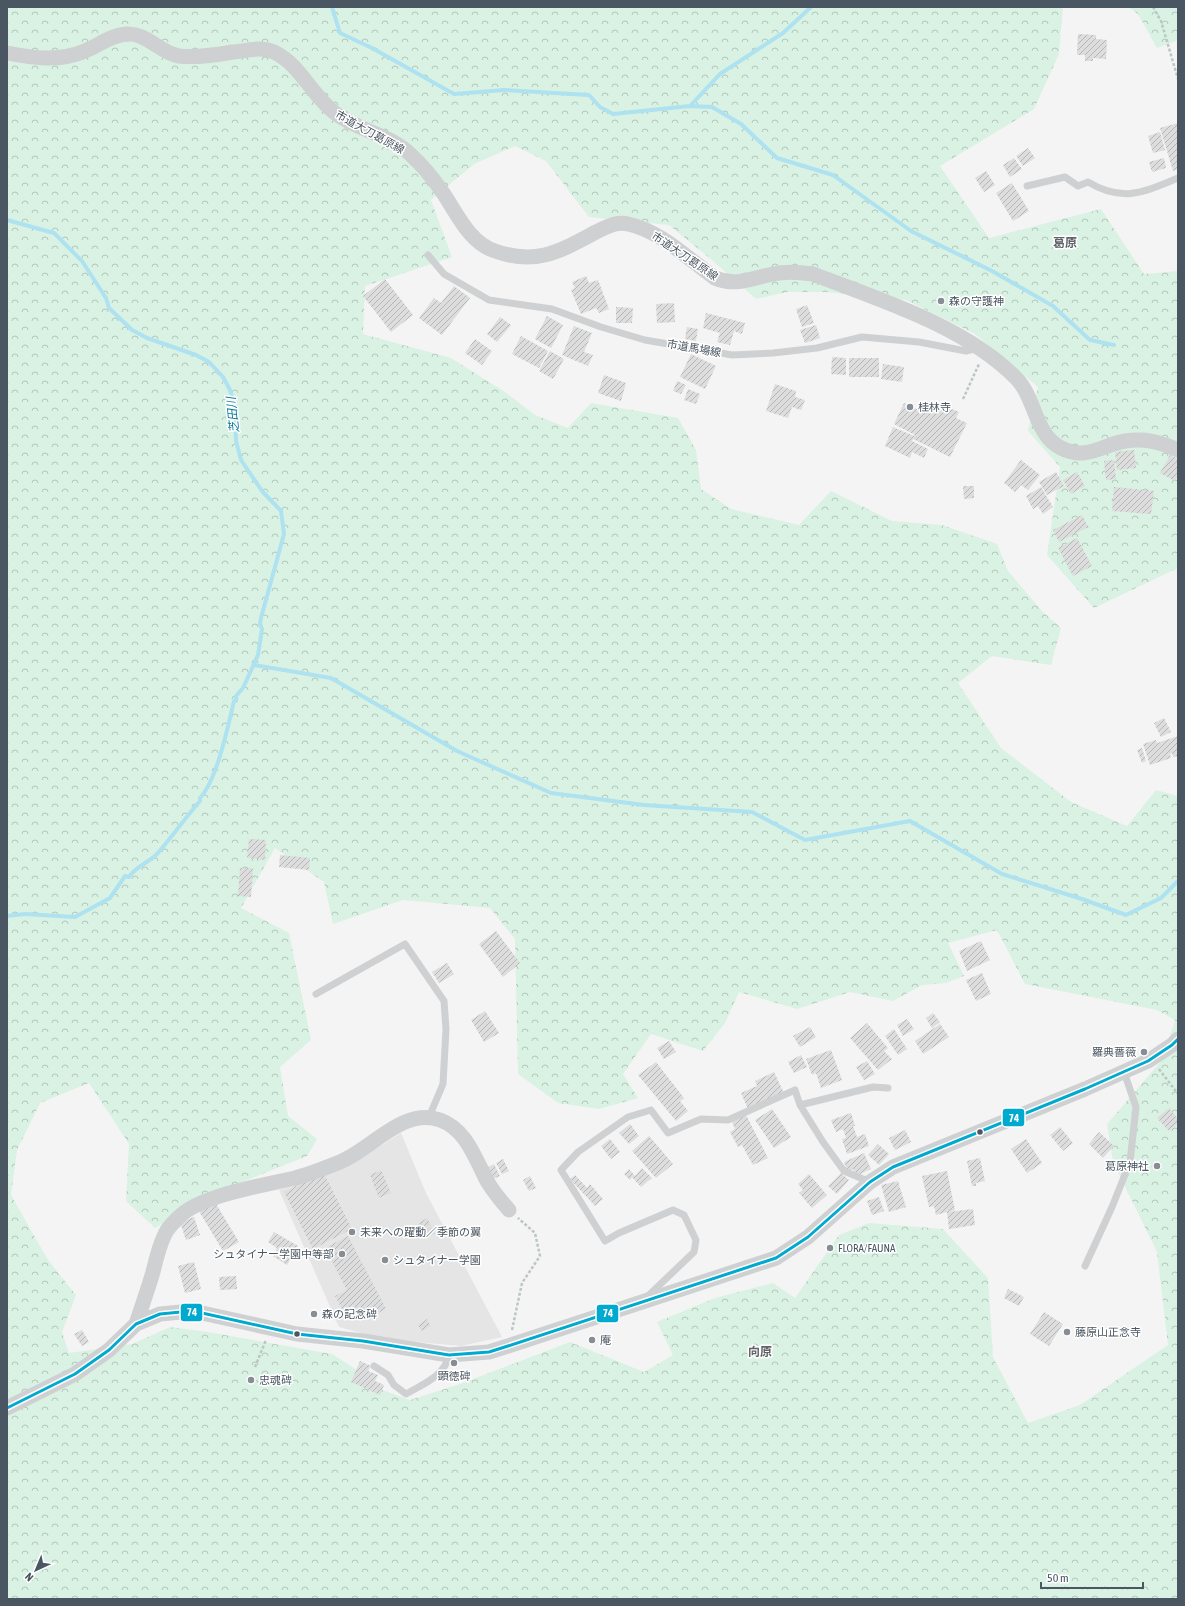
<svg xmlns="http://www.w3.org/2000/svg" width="1185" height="1606" viewBox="0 0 1185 1606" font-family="'Asap Condensed','Noto Sans JP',sans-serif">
  <defs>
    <pattern id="forest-crowns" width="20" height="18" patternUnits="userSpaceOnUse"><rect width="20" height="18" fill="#d9f2e3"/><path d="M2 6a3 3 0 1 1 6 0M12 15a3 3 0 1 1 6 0" fill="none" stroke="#b2c7bb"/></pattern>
    <pattern id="building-hatch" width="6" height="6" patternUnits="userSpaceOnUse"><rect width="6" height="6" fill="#ddddde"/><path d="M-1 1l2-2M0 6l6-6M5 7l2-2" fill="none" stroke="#b5b6b7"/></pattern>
  </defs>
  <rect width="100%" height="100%" fill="#f4f4f4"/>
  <!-- education -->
  <path fill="#e6e5e6" d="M 401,1133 L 426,1193 L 502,1337 L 461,1346 L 382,1339 L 339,1327 L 279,1190 L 304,1179 L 355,1162 Z"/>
  <!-- forest -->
  <path fill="url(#forest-crowns)" fill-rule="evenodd" d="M 7,7 L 1063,7 L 1059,54 L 1034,109 L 940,166 L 989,238 L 1101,209 L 1144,274 L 1178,271 L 1178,568 L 1094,608 L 1047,555 L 1060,467 L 1028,431 L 1038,387 L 975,334 L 906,300 L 826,292 L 787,292 L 756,299 L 712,260 L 669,225 L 589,217 L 546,161 L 515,146 L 474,164 L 431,200 L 452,257 L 365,286 L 363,334 L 451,358 L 505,392 L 535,415 L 568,428 L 591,403 L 678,418 L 696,450 L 701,489 L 731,509 L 799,525 L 831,491 L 892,521 L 942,525 L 997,544 L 1008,571 L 1042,611 L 1061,628 L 1051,665 L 992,656 L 958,683 L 1001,748 L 1071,802 L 1127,826 L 1156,790 L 1178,796 L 1178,1599 L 7,1599 ZM 275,848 L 324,882 L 333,924 L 403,900 L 490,908 L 515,939 L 518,1074 L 558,1103 L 599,1109 L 638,1098 L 623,1074 L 651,1034 L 703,1051 L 725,1023 L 739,992 L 797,1009 L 850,992 L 893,1001 L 922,985 L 946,983 L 964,976 L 948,943 L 997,930 L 1025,984 L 1157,1010 L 1175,1020 L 1162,1060 L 1107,1124 L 1113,1162 L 1157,1252 L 1168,1345 L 1080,1405 L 1028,1423 L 993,1357 L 988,1278 L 943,1229 L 869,1223 L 839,1235 L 795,1298 L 773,1283 L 715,1298 L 657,1322 L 673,1355 L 644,1372 L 570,1342 L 460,1384 L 410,1400 L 377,1388 L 360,1372 L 332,1354 L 208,1332 L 170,1327 L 132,1344 L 69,1353 L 62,1332 L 76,1295 L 48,1260 L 11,1195 L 17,1150 L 40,1103 L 89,1083 L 129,1144 L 126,1201 L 155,1228 L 227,1188 L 307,1156 L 317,1139 L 288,1116 L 280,1067 L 311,1040 L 289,933 L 241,908 Z
    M 1128,7 L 1178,7 L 1178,40 L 1157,48 L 1138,14 Z"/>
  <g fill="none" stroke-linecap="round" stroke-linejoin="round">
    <!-- stream -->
    <path stroke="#aee2f0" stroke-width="4" d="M 332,7 L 340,33 L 372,48 L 454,94 L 504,90 L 589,95 L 600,107 L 613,114 L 690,106 L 712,107 L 741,124 L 777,158 L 833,175 L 911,231 L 992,271 L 1053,306 L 1090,340 L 1114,345
      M 690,106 L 720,74 L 783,33 L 811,7
      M 7,220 L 54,233 L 82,261 L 106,298 L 109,308 L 132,330 L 147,338 L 196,355 L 209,362 L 223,377 L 230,390 L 235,408 L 236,441 L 241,460 L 262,491 L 281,511 L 284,534 L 261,618 L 260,624 L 262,629 L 258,655 L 243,688 L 236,696 L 236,701 L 234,701 C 228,726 217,780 200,798 L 200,801 C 185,818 172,837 157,854 C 148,863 135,867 129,877 L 125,876 L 110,898 L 75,917 L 25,914 L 7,916
      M 254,665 L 331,678 L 457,751 L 551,793 L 644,805 L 752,812 L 805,840 L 910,821 L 1002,874 L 1082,899 L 1126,915 L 1161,898 L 1178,881"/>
  </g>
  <!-- building -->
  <path fill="url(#building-hatch)" d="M 1078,34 L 1096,35 L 1096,39 L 1107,40 L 1106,59 L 1093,58 L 1093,61 L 1085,61 L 1085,55 L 1077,55 Z
    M 1178,123 L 1178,169 L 1173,171 L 1160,128 Z
    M 1160,132 L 1165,150 L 1153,153 L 1148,136 Z
    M 1028,148 L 1035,158 L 1023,166 L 1016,156 Z
    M 1014,158 L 1022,169 L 1010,177 L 1003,165 Z
    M 1164,158 L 1166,168 L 1152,172 L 1149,162 Z
    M 986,171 L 995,185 L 984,192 L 975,178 Z
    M 1012,183 L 1029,211 L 1013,221 L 996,193 Z
    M 586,276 L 589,283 L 598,280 L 609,309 L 599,313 L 596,308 L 581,314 L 571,290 L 575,288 L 572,282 Z
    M 385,279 L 413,315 L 391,332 L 363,296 Z
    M 454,286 L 470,298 L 442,335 L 419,318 L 434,298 L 441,303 Z
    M 674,303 L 675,322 L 657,323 L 656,304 Z
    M 807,305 L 814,323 L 802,327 L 796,309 Z
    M 616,307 L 633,308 L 632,323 L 616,323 Z
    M 706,313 L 745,323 L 742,334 L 734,331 L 730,345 L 717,342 L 720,333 L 703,328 Z
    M 547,316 L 563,325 L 551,348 L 535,339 Z
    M 500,317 L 511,325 L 497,342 L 487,334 Z
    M 816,325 L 820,338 L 805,343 L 800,330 Z
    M 574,326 L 592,333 L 584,352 L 593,355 L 588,366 L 562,355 Z
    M 687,327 L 698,329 L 696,341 L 685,339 Z
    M 521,336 L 548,351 L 539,368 L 512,354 Z
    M 475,339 L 492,351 L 482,365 L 465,353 Z
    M 550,351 L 564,359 L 553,379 L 539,371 Z
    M 691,354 L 716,366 L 705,389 L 680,377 Z
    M 832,357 L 846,358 L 846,375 L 831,374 Z
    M 849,358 L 879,358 L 879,377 L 849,377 Z
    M 883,364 L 904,367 L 902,382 L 881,379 Z
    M 604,375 L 626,383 L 621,401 L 598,393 Z
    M 677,381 L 686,385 L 681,394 L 673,391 Z
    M 775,384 L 796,391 L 795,397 L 805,400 L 801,410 L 792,407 L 788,418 L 766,411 Z
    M 688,389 L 700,394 L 696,404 L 684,400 Z
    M 904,403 L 925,413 L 930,404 L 945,412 L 947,407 L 959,412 L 956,418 L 967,423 L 950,457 L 913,439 L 912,441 L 928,449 L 924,458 L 912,452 L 910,458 L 885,446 L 893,427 L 914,436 L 915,435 L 894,424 Z
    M 1134,450 L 1136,468 L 1117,470 L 1115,452 Z
    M 1170,455 L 1178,459 L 1178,475 L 1175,481 L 1160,473 Z
    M 1021,460 L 1040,475 L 1028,490 L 1021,485 L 1015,492 L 1004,483 Z
    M 1114,460 L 1116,479 L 1106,480 L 1104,461 Z
    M 1056,472 L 1064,486 L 1047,495 L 1039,482 Z
    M 1077,472 L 1085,486 L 1071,494 L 1063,480 Z
    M 963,486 L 974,486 L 974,498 L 964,499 Z
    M 1041,487 L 1053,507 L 1043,514 L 1038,506 L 1033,509 L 1026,496 Z
    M 1114,487 L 1154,491 L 1151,514 L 1112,511 Z
    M 1082,515 L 1088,527 L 1059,542 L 1053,530 Z
    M 1077,538 L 1092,566 L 1073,576 L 1058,548 Z
    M 1164,718 L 1171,732 L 1161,737 L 1154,723 Z
    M 1178,736 L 1178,756 L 1173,757 L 1172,753 L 1170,754 L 1171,758 L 1150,765 L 1143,744 L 1156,740 L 1157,743 Z
    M 1142,748 L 1146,761 L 1142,763 L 1137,750 Z
    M 249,839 L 266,840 L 265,860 L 247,858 Z
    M 280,855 L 310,858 L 309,870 L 279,867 Z
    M 240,868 L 253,868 L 251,897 L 238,896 Z
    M 496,931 L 520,963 L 503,977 L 479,944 Z
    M 981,941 L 990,960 L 967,971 L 959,951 Z
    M 447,963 L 454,974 L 439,983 L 432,972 Z
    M 982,973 L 991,994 L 976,1001 L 966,980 Z
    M 485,1011 L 499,1033 L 484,1042 L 471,1020 Z
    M 933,1013 L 940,1022 L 932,1028 L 926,1018 Z
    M 907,1019 L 914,1029 L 903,1036 L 897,1025 Z
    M 867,1023 L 888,1048 L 884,1051 L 892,1059 L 878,1070 L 850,1038 Z
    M 940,1024 L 949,1037 L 923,1054 L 915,1041 Z
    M 810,1027 L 816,1037 L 800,1047 L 793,1036 Z
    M 894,1029 L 907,1049 L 898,1055 L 885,1036 Z
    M 669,1041 L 676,1052 L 664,1059 L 657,1048 Z
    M 831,1050 L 842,1080 L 821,1088 L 816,1073 L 812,1075 L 806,1059 Z
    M 801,1055 L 807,1067 L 794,1073 L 788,1062 Z
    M 867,1061 L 875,1074 L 864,1080 L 856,1067 Z
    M 656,1062 L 684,1098 L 680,1101 L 688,1111 L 676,1121 L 638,1075 Z
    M 774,1072 L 784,1093 L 748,1109 L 741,1093 L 757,1086 L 755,1081 Z
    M 1169,1108 L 1178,1119 L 1178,1123 L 1169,1131 L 1157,1118 Z
    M 772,1109 L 791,1137 L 774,1148 L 755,1120 Z
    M 851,1113 L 855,1126 L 853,1126 L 857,1137 L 865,1134 L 869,1146 L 847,1154 L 842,1139 L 846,1138 L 843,1129 L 836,1132 L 831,1120 Z
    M 746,1115 L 768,1158 L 753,1165 L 742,1145 L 738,1147 L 730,1132 L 735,1129 L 732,1122 Z
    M 630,1124 L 639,1136 L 629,1144 L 619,1133 Z
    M 1060,1127 L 1073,1143 L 1063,1151 L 1050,1135 Z
    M 905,1130 L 911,1142 L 895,1150 L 889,1138 Z
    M 1099,1132 L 1114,1146 L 1103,1158 L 1089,1144 Z
    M 649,1136 L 673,1164 L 656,1178 L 632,1151 Z
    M 610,1139 L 620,1152 L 611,1159 L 601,1146 Z
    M 1026,1139 L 1042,1163 L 1027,1173 L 1011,1149 Z
    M 878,1144 L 889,1154 L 879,1165 L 868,1155 Z
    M 864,1153 L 871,1169 L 856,1176 L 853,1169 L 848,1172 L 844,1162 Z
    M 980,1158 L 985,1181 L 976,1183 L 976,1186 L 972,1186 L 967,1161 Z
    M 503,1159 L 509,1171 L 502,1174 L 496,1163 Z
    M 494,1164 L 500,1176 L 493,1179 L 487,1168 Z
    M 642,1168 L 652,1178 L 641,1187 L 632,1177 L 630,1180 L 624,1174 L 629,1169 L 635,1176 Z
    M 381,1170 L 391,1193 L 379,1198 L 370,1175 Z
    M 947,1171 L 955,1210 L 948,1212 L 973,1209 L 975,1225 L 949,1229 L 947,1212 L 936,1215 L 934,1206 L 929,1207 L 922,1176 Z
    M 323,1172 L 352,1229 L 313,1249 L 284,1192 Z
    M 841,1173 L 849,1180 L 837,1194 L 828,1186 Z
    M 809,1174 L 827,1195 L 812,1208 L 799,1193 L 803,1190 L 798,1184 Z
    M 575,1175 L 587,1188 L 590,1184 L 603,1199 L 595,1206 L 570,1179 Z
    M 530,1176 L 536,1188 L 529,1191 L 523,1180 Z
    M 898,1181 L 906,1207 L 889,1212 L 881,1185 Z
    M 879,1197 L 884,1211 L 872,1215 L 867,1201 Z
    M 213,1199 L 239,1242 L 223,1251 L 197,1208 Z
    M 194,1217 L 200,1235 L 186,1240 L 180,1222 Z
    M 427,1218 L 431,1225 L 423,1230 L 419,1223 Z
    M 432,1226 L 435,1233 L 427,1238 L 423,1231 Z
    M 274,1232 L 298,1246 L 287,1265 L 273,1256 L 277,1248 L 268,1242 Z
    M 348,1236 L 386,1309 L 362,1321 L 353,1305 L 343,1311 L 335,1296 L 347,1290 L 325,1248 Z
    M 194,1262 L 201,1289 L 185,1293 L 178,1266 Z
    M 236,1276 L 237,1289 L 220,1290 L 219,1277 Z
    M 1008,1289 L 1024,1297 L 1019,1306 L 1004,1298 Z
    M 1044,1312 L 1063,1324 L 1049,1346 L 1030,1334 Z
    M 427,1319 L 431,1326 L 422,1331 L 418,1325 Z
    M 82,1330 L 89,1342 L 82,1346 L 74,1334 Z
    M 360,1361 L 371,1366 L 368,1371 L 378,1375 L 375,1381 L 384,1385 L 380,1395 L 351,1382 Z"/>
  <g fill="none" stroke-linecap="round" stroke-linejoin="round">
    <!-- path -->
    <path stroke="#bcc7c4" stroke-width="2.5" stroke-dasharray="3 2" stroke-linecap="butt" d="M 1153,7 L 1161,21 L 1178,79
      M 963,399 L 979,364
      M 1159,1069 L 1178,1094
      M 512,1330 L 522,1283 L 540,1256 L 535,1233 L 518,1218
      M 255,1367 L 266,1340"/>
    <!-- lane -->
    <path stroke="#ced0d2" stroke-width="7" d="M 1027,186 L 1065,177 L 1078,186 L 1088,182 C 1123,203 1144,192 1178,178
      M 428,255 L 444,274 L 489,300 L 552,309 L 601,327 L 645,340 L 732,355 L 773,353 L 817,348 L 862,337 L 919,342 L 966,351 L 978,348
      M 316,994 L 405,944 L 444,1001 L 446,1029 L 443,1084 L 429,1117
      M 800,1105 L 823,1142 L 844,1171 L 870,1182
      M 1085,1266 L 1112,1207 L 1130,1162 L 1136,1107 L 1124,1072
      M 649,1295 L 694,1252 L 696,1240 L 684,1215 L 673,1210 L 619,1233 L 605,1241 L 561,1170 L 578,1152 L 628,1117 L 651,1110 L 668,1133 L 701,1119 L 728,1120 L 795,1090 L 800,1105 L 873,1087 L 888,1088
      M 374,1366 L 388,1375 L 394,1385 L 406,1394 C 423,1384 445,1376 449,1355"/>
    <!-- street -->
    <path stroke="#ced0d2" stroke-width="15" d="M 7,53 C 33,58 59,62 85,51 C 100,45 109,36 126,34 C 146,32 160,53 179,56 C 196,58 216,55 233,52 C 247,51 260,46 274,52 C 301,65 311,95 335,113 C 358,131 390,134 411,155 C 422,165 432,177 441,190 C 456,211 468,242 495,251 C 537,266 560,251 596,232 C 607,227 616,221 628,224 C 661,231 688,259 715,278 C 736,287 752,278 773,274 C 786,271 799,272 813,274 C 880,300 965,326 1016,378 C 1036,398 1034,434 1061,448 C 1086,461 1102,445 1125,441 C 1145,438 1160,442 1178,450
      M 136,1324 C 142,1306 148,1289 153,1272 C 156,1259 159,1246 165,1234 C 168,1227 175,1221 180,1216 C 202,1195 265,1185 295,1178 C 310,1174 325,1168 340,1162 C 372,1149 403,1107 440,1120 C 466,1129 475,1158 487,1181 C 493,1191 501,1201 509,1210
      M 7,1408 L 75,1374 L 109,1350 L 136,1324 L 160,1314 L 181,1312 L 202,1313 L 297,1334 L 363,1341 L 449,1355 L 489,1352 L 508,1346 L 776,1258 L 808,1237 L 870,1182 L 893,1167 L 1085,1089 L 1148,1061 L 1172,1045 L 1178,1039"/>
    <!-- bus-1 casing -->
    <g stroke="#fff" stroke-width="6">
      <path id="bus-1" d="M 7,1408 L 75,1374 L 109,1350 L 136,1324 L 160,1314 L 181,1312 L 202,1313 L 297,1334 L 363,1341 L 449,1355 L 489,1352 L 508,1346 L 776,1258 L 808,1237 L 870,1182 L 893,1167 L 1085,1089 L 1148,1061 L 1172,1045 L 1178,1039"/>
    </g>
    <!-- bus-1 -->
    <use href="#bus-1" stroke="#00a9ce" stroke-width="3"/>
  </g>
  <!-- markers -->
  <g fill="#868d94" stroke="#fff" stroke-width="1.5">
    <circle cx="941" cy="301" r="4"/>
    <circle cx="910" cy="407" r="4"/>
    <circle cx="1144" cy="1052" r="4"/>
    <circle cx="1157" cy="1166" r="4"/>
    <circle cx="352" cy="1232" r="4"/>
    <circle cx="830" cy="1248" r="4"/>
    <circle cx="342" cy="1254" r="4"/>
    <circle cx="385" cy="1260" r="4"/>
    <circle cx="314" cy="1314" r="4"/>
    <circle cx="1067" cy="1332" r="4"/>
    <circle cx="592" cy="1340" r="4"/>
    <circle cx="454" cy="1363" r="4"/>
    <circle cx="251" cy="1380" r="4"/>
  </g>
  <g fill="#4a5661" stroke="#fff" stroke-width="1.5">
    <circle cx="980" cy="1132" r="3.5"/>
    <circle cx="297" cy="1334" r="3.5"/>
  </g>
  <g text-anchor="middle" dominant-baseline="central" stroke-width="3" stroke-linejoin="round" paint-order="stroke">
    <!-- street labels -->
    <g font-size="11" fill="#4a5661" stroke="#fff">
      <text transform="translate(370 132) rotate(29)">市道大刀葛原線</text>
      <text transform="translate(685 256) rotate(34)">市道大刀葛原線</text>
      <text transform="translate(694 348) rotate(10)">市道馬場線</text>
    </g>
    <!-- poi labels -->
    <g font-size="11" fill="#4a5661" stroke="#fff" text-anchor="start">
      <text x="949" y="301">森の守護神</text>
      <text x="918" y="407">桂林寺</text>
      <text x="1136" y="1052" text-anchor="end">羅典薔薇</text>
      <text x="1149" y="1166" text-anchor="end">葛原神社</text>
      <text x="360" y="1232">未来への躍動／季節の翼</text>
      <text x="838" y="1248">FLORA/FAUNA</text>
      <text x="334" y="1254" text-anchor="end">シュタイナー学園中等部</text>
      <text x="393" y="1260">シュタイナー学園</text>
      <text x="322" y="1314">森の記念碑</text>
      <text x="1075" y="1332">藤原山正念寺</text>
      <text x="600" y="1340">庵</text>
      <text x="454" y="1376" text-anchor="middle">顕徳碑</text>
      <text x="259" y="1380">忠魂碑</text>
    </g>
    <!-- neighbourhood labels -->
    <g font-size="12" font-weight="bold" fill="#5f6368" stroke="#fff">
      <text x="1065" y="243">葛原</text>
      <text x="760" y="1352">向原</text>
    </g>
    <!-- water labels -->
    <g font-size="12" font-style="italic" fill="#0c7c9b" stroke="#fff">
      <text transform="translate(233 415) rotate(-96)">芝田川</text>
    </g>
  </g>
  <g stroke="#fff" stroke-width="1.5">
    <rect x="1002" y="1108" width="23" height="19" rx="4" fill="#00a9ce"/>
    <rect x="180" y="1303" width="23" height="19" rx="4" fill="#00a9ce"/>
    <rect x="596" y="1304" width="23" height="19" rx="4" fill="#00a9ce"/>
  </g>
  <g font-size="11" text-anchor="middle" font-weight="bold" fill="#fff">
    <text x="1014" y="1122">74</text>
    <text x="192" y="1316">74</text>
    <text x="608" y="1317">74</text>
  </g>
  <!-- border -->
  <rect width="1185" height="1606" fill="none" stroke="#4a5661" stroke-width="16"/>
  <!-- north arrow -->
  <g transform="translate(36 1570) rotate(224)" stroke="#ffffff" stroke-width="3" paint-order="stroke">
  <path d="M0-3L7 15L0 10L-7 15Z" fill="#4a5661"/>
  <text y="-6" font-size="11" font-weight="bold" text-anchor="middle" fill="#4a5661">N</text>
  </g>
  <!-- scale -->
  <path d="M1041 1582v6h102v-6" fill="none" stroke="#4a5661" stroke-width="2"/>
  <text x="1047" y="1582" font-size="12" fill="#4a5661" stroke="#ffffff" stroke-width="3" paint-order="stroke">50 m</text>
</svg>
